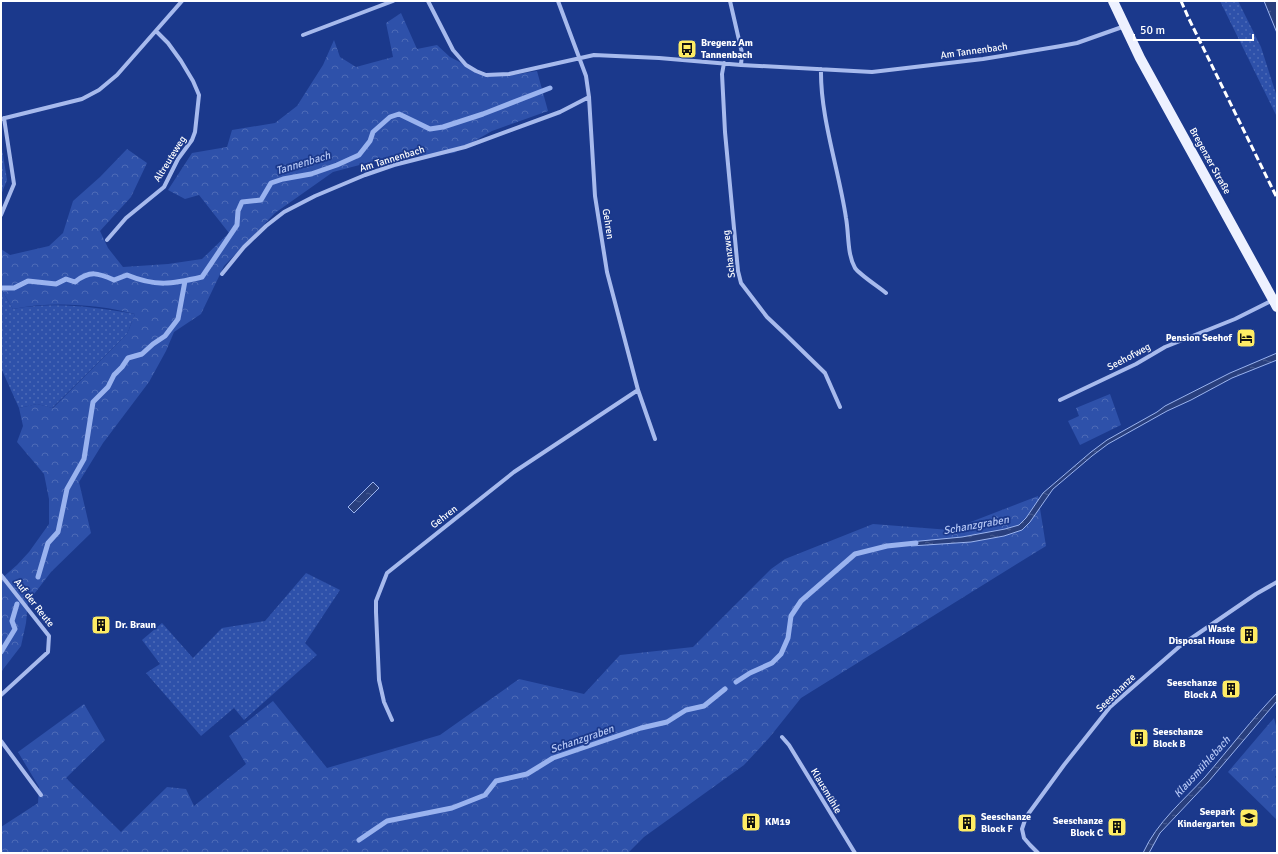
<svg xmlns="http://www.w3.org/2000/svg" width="1278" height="854" viewBox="0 0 1278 854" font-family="Signika,sans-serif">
  <defs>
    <pattern id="grass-dots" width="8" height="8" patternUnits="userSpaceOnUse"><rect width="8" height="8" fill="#2e51aa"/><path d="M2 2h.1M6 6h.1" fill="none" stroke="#4d6bb7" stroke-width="1.8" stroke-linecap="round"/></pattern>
    <pattern id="forest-crowns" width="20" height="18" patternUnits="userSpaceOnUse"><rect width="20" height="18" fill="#2e51aa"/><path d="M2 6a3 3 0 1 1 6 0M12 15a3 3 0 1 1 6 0" fill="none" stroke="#4d6bb7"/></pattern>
    <pattern id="water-ripples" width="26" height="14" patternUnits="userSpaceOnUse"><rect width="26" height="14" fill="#293f7d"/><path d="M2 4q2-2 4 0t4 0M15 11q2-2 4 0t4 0" fill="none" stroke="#495c90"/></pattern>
  </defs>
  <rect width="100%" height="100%" fill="#1b398c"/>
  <!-- grass -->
  <path fill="url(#grass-dots)" d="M 1220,1 L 1238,1 L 1261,47 L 1277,97 L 1277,117 Z
    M 1,142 L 7,180 L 1,195 Z
    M 1,289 L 13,309 C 54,301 95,307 135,314 L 127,334 L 52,408 L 37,404 L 19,408 L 1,368 Z
    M 306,573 L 340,590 L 305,643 L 317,655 L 244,720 L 234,708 L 201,736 L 146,673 L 160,664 L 142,640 L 162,623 L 193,658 L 222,628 L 265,621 Z"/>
  <!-- forest -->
  <path fill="url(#forest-crowns)" d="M 401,13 L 417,49 L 437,45 L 450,57 L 487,76 L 507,76 L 537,71 L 548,111 L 492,131 L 454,153 L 386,158 L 333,172 L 275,213 L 224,266 L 201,314 L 174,332 L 166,351 L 149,382 L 103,443 L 79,482 L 91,533 L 51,572 L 28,602 L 26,623 L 21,646 L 1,672 L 1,579 L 17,565 L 29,552 L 49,524 L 49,499 L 44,474 L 17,442 L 23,426 L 19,408 L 37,404 L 53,408 L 127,334 L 135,314 C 98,304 51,301 13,309 L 1,289 L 1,249 L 10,255 L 49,246 L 63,233 L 73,201 L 100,177 L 127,149 L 147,163 L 131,197 L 100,231 L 108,248 L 123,267 L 168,264 L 202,259 L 229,233 L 199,195 L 185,199 L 168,190 L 192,153 L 227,147 L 232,130 L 275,123 L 297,106 L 323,65 L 334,40 L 340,57 L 356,67 L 393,57 L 386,23 Z
    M 1110,394 L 1121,425 L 1080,445 L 1068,421 L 1079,416 L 1076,408 Z
    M 1038,496 L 1046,546 L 801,698 L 769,738 L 744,765 L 644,837 L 628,853 L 1,853 L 1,827 L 38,803 L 39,787 L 18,752 L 84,704 L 105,740 L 66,778 L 121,832 L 167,787 L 186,789 L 194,806 L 246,764 L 229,736 L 273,701 L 327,768 L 440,735 L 519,679 L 584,694 L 620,655 L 693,647 L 771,569 L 785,559 L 873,524 L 950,530 Z
    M 1274,718 L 1277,730 L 1277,774 L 1275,777 L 1277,779 L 1277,820 L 1228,772 Z"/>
  <!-- water -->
  <path fill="url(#water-ripples)" stroke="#9ab3ef" d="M 1264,1 L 1277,1 L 1277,33 Z
    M 1277,353 L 1277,360 L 1232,378 L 1191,400 L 1167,411 L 1108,444 L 1092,456 L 1053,489 L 1030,522 L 1022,530 L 1004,536 L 971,542 L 911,546 L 910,542 L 962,537 L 1005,529 L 1019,525 L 1026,518 L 1043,493 L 1091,452 L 1107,440 L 1157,412 L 1165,406 L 1230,373 Z
    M 373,482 L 379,488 L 354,513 L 348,507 Z
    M 1277,693 L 1277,701 L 1209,781 L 1160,833 L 1149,853 L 1143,853 C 1157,822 1183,801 1205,777 C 1229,749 1252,719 1277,693 Z"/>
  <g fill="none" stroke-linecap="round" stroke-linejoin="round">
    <!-- stream -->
    <path stroke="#9ab3ef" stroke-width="5" d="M 1,288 L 14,288 L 28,281 L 56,284 L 66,279 L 75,282 C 90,270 98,273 114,280 L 127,275 C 156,287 172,284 202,277 L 237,225 L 238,211 L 242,202 L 261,200 L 271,183 L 283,179 L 311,174 L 337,165 L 359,155 L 370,141 L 373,132 L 390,117 L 399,114 L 430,129 L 443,127 L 483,114 L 550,88
      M 38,577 L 48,543 L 58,532 L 67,489 L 84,459 L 93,402 L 108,387 L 114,375 L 122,367 L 128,358 L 142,354 L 153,344 L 165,336 L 178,319 L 185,281
      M 1,652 L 15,629 L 12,621 L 17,604
      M 736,682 L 750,673 L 772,663 L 781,654 L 788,638 L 791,616 L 801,601 L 855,554 L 887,546 L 916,543
      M 359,840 L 387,821 L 452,808 L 485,795 L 496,781 L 527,774 L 553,758 L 641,728 L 667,722 L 686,710 L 704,706 L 725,689"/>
    <!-- street -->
    <path stroke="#a7baed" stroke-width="4" d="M 428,1 L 453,50 L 466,65 L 476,71 L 486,75 L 509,74 L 594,55 L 659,58 L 741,65 L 872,72 L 983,59 L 1061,46 L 1077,43 L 1125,26
      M 558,1 L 586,76 L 589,97 L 595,196 L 607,272 L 638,390 L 655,439
      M 730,1 L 742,53 L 741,65
      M 303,35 L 393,1
      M 724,63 L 722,74 L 725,132 L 738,271 L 741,283 L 767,317 L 785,334 L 825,373 L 840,407
      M 821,69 C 820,117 839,170 846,218 C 849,234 847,254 855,268 C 860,275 879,287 886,293
      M 1,119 L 82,99 L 99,90 L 117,75 L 182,1
      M 1,215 L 14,184 L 4,118
      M 107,240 L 126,218 L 164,187 L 178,159 L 192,140 L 195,132 L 199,95 L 193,81 L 181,61 L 168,43 L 156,31
      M 222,274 L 244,247 L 266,226 L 284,212 L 315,196 L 365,175 L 394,165 L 465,147 L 560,112 L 589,97
      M 1060,400 L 1136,364 L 1165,347 L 1235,319 L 1273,300
      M 1,575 L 49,636 L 48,652 L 1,695
      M 392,720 L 384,702 L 379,680 L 376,612 L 376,601 L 387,573 L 514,472 L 638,390
      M 782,737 L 789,745 L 855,853
      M 1,741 L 41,795
      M 1038,853 L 1030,845 L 1024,838 L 1022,829 L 1026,817 L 1064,765 L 1110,707 L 1180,646 L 1256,594 L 1277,582"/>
    <!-- primary -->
    <path stroke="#edf1ff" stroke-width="10" d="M 1113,1 L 1140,58 L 1277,307"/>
    <!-- rail -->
    <path stroke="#fff" stroke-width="3" stroke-dasharray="7 3" stroke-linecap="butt" d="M 1181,1 L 1189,19 L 1277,198"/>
  </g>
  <!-- icons -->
  <defs>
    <g id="bus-square" transform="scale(1)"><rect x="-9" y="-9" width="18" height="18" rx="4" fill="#feec64" stroke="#1b398c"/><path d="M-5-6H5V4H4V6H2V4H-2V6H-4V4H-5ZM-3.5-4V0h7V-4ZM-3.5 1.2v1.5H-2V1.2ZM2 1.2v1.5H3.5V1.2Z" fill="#111"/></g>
    <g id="hotel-square" transform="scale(1)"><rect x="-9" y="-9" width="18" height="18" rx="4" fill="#feec64" stroke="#1b398c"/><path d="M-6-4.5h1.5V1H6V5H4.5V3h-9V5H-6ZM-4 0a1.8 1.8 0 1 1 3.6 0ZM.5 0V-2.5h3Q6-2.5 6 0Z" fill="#111"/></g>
    <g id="building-square" transform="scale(1)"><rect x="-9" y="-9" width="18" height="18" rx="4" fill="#feec64" stroke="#1b398c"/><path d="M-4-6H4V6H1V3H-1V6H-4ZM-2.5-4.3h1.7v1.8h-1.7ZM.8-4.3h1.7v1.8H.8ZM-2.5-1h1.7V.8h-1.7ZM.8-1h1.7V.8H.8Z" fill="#111"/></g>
    <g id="school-square" transform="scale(1)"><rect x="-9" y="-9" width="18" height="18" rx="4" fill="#feec64" stroke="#1b398c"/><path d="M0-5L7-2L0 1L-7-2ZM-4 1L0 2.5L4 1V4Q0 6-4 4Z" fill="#111"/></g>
  </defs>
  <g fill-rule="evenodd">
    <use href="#bus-square" x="687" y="49"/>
    <use href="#hotel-square" x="1246" y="338"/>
    <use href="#building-square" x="101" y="625"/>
    <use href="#building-square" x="1249" y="635"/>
    <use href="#building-square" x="1231" y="689"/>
    <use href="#building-square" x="1139" y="738"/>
    <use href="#school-square" x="1249" y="818"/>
    <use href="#building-square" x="751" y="822"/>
    <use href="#building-square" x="967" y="823"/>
    <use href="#building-square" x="1117" y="827"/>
  </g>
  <g text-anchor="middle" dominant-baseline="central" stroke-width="3.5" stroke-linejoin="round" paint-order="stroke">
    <!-- poi labels -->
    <g font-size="10" font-weight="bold" fill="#fff" stroke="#1b398c" text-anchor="start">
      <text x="701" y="43">Bregenz Am<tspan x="701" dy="12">Tannenbach</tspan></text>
      <text x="1232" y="338" text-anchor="end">Pension Seehof</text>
      <text x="115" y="625">Dr. Braun</text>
      <text x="1235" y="629" text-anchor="end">Waste<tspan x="1235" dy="12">Disposal House</tspan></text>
      <text x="1217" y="683" text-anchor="end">Seeschanze<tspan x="1217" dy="12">Block A</tspan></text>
      <text x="1153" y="732">Seeschanze<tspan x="1153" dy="12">Block B</tspan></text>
      <text x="1235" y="812" text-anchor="end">Seepark<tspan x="1235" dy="12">Kindergarten</tspan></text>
      <text x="981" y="817">Seeschanze<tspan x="981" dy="12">Block F</tspan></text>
      <text x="1103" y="821" text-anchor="end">Seeschanze<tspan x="1103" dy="12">Block C</tspan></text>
      <text x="765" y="822">KM19</text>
    </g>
    <!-- street labels -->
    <g font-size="10" fill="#fff" stroke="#1b398c">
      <text transform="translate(974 51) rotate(-8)">Am Tannenbach</text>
      <text transform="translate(170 159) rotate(-58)">Altreuteweg</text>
      <text transform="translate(392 159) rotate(-17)">Am Tannenbach</text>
      <text transform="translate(1210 161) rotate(61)">Bregenzer Straße</text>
      <text transform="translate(608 224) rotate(81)">Gehren</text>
      <text transform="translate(729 254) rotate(-97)">Schanzweg</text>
      <text transform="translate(1129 357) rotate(-28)">Seehofweg</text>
      <text transform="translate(444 517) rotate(-38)">Gehren</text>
      <text transform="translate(34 603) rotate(52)">Auf der Reute</text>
      <text transform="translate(1116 693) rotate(-44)">Seeschanze</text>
      <text transform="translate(826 791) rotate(59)">Klausmühle</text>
    </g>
    <!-- water labels -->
    <g font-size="11" font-style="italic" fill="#b3c5f4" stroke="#1b398c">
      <text transform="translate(303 163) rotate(-17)">Tannenbach</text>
      <text transform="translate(976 525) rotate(-10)">Schanzgraben</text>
      <text transform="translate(582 739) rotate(-19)">Schanzgraben</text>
      <text transform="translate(1202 767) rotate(-48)">Klausmühlebach</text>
    </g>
  </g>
  <!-- border -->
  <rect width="1278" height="854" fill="none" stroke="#ffffff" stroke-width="4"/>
  <!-- scale -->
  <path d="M1134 34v6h119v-6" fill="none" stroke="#ffffff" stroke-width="2"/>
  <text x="1140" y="34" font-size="12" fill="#ffffff" stroke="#1b398c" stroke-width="3" paint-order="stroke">50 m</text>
</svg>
